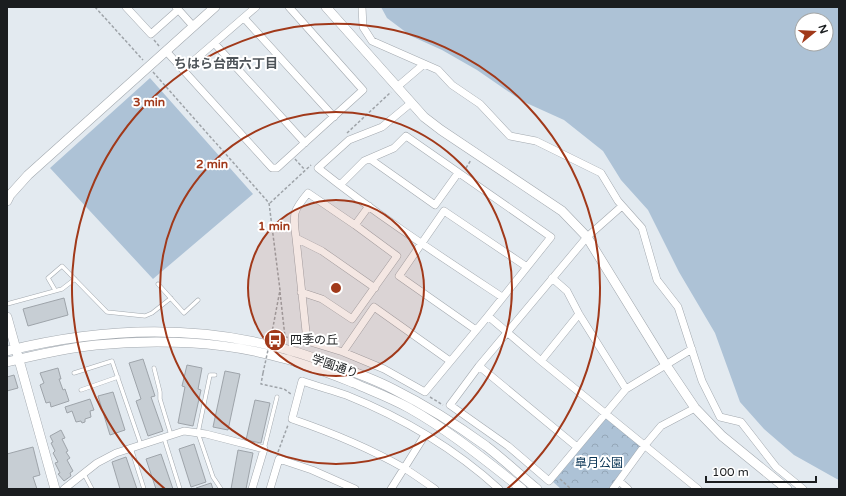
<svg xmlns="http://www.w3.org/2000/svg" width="846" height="496" viewBox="0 0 846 496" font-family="'Varela Round','Noto Sans JP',sans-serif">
  <defs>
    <pattern id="forest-crowns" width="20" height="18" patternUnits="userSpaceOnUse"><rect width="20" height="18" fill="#adc2d6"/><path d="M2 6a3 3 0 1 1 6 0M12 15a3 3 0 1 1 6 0" fill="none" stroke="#94a6b7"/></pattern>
  </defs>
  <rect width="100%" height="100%" fill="#e3eaf0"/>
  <!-- forest -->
  <path fill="url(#forest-crowns)" d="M 605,416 L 642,446 L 610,489 L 561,489 L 552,481 Z"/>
  <!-- pitch -->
  <path fill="#adc2d6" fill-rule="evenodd" d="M 381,7 L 839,7 L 839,480 L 835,478 L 794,455 L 764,429 L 740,402 L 715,333 L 679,272 L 648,210 L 621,180 L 603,151 L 564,120 L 522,101 L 477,70 L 442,50 L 411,36 L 387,18 ZM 802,20 L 826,20 L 826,44 L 802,44 Z
    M 150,78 L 253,194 L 153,279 L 50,168 Z"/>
  <!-- building -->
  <path fill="#c7ced4" stroke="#9ea4aa" d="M 64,298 L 68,315 L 28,326 L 23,309 Z
    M 143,359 L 155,396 L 151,397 L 163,431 L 148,436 L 136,401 L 141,399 L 129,363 Z
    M 187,365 L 202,368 L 198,389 L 201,390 L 193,426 L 178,423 L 185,387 L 182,386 Z
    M 58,368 L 61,379 L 59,379 L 63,390 L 65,389 L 69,401 L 51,407 L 50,402 L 46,403 L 40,385 L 44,383 L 40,373 Z
    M 225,371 L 240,374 L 228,430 L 213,427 Z
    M 14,375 L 18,388 L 7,391 L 7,377 Z
    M 113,392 L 125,430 L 110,435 L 98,396 Z
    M 90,399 L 94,410 L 90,411 L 91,417 L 85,419 L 85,422 L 82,423 L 81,421 L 76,422 L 72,411 L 67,413 L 65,407 Z
    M 255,400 L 270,403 L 261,443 L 246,440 Z
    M 61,430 L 65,438 L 62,439 L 68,451 L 66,452 L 70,458 L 67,460 L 73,471 L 70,473 L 71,476 L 64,481 L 58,474 L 60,473 L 55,463 L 58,462 L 53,453 L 55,451 L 51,443 L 53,442 L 50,436 Z
    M 194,444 L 206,482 L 191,487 L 179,449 Z
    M 33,447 L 40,475 L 33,477 L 37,489 L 7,489 L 7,454 Z
    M 238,450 L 253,453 L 246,489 L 231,489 Z
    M 161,454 L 173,489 L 156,489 L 146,459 Z
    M 126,457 L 137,489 L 120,489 L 112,462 Z
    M 211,483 L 213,489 L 197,489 L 196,488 Z"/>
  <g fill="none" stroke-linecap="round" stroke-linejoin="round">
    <!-- service casing -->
    <g stroke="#a3a9af" stroke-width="4.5">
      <path id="service" d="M 158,284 L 184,313 L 198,300
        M 55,290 L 48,278 L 62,266 L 107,312 L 145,316 L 152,313 L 171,298
        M 7,304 L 62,289 L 75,279
        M 154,368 L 160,392 L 160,399 L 171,435
        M 74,373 L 112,361 L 141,445
        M 215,375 L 210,375 L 198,433 L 213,477 L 221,489
        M 81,390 L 118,377
        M 164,438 L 180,489
        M 131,448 L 144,489
        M 264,449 L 277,397
        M 84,474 L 92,489"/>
    </g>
    <!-- minor casing -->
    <g stroke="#a3a9af" stroke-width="8">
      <path id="minor" d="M 126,7 L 151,34 L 178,10
        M 176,7 L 193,26
        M 362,7 L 363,27 L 372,41 L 438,70 L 452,85 L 480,104 L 510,136 L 536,141 L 601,173 L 618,201 L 642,228 L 657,280 L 678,307 L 702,381 L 720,417 L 741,422 L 776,467 L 803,489
        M 244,18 L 334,117
        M 215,44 L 305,143
        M 166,51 L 272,168 L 277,168 L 363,90 L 289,7
        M 183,70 L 256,7
        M 397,87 L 424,64
        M 411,103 L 382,127 L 349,140 L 318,168 C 377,215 440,256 502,297
        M 370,159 L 435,205 L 458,173
        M 340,185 L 364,161 L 394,148 L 406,136 L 551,237 L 488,316 L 541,361 L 698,489
        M 622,206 L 587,237 L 479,366 L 450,405 L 508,446 L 549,481 L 626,389 L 692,349
        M 296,238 C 293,214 292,212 308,193 L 355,225 L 369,206
        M 552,278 L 567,291 L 579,314 L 626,389
        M 301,292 L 322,299 L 352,319 L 397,256 L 355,225
        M 476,330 L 399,276 L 444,211 L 527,267
        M 343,352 L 307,341 L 296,238 L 322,251 L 375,288
        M 450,361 L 374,307 L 343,352 L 384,369 L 425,392 L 488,316
        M 541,361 L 579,314
        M 479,366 L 577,447
        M 619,481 L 628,489
        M 64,489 L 97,463 L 116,453 L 184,431 L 206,434 L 264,449 L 252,489
        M 270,489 L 279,459 L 312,470 L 355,489
        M 391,489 L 425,435
        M 435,489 C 425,482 415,475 404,468 C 369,448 330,432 292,419 L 302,381 C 316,386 331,390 346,395 C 401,417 455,449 499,489
        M 613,489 L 645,445 L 661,426 L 695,408"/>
    </g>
    <!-- tertiary casing -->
    <g stroke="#a3a9af" stroke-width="10">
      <path id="tertiary" d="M 326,7 L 424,117 L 441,130 L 562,211 L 587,237 L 666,365 L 695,408 L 722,436 L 787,489
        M 7,201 L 10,195 L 28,175 L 215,7
        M 7,317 L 55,489
        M 7,351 C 99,328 196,324 288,350 C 301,353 313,358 326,362 C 349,370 372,378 393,389 C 425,405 457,425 486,446 C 503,459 520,475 537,489
        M 7,362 C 36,355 66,348 96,345 C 156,339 224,341 282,358 C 306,364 331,374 354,383 C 372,391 391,398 409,408 C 450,431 485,460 522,489"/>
    </g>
    <!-- path -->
    <path stroke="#9ea3a8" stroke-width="1.5" stroke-dasharray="3 2" stroke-linecap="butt" d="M 95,7 L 143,60
      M 154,40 L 159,46
      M 153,72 L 269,203 L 280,290 L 273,327
      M 347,133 L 391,92
      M 295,159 L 305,170
      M 466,168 L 471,160
      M 270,203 L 311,165
      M 280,292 L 285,337 L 300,340
      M 263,373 L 261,384 L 284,389 L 291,394
      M 430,397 L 443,405
      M 278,452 L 288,425
      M 560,479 L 571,489"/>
    <!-- service -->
    <use href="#service" stroke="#fff" stroke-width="3.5"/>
    <!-- minor -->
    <use href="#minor" stroke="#fff" stroke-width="7"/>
    <!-- tertiary -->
    <use href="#tertiary" stroke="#fff" stroke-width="9"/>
    <!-- path-bridge -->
    <path stroke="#9ea3a8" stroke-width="1.5" stroke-dasharray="3 2" stroke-linecap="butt" d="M 263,373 L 273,327"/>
  </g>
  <!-- distance rings -->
  <circle cx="336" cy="288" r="88" fill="#a1391a" fill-opacity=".12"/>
  <g fill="none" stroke="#a1391a" stroke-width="2">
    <circle cx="336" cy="288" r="88"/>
    <circle cx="336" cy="288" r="176"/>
    <path d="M165 489A264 264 0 1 1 507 489"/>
  </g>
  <!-- icons -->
  <defs>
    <g id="bus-disc" transform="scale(1.15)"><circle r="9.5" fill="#a1391a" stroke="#fff"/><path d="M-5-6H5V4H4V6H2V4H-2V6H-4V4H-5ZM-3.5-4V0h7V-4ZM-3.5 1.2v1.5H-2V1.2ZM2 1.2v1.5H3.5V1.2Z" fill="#fff"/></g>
  </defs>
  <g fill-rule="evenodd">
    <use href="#bus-disc" x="275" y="340"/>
  </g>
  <g text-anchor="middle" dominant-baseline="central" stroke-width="4" stroke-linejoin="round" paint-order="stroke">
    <!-- poi labels -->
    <g font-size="12" fill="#1a1d1f" stroke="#fff" text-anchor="start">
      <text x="290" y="340">四季の丘</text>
    </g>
    <!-- street labels -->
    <g font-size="12" fill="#1a1d1f" stroke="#fff">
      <text transform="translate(335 366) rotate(19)">学園通り</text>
    </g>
    <!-- park labels -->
    <g font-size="12" fill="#053152" stroke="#fff">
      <text x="599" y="463">皐月公園</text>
    </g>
    <!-- neighbourhood labels -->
    <g font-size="13" font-weight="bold" fill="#4e5459" stroke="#fff">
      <text x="226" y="64">ちはら台西六丁目</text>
    </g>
  </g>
  <circle cx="336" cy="288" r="6" fill="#a1391a" stroke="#fff" stroke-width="2"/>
  <g font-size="12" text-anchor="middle" font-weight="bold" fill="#a1391a" stroke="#fff" stroke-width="4" stroke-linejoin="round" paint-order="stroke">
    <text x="149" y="106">3 min</text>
    <text x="212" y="168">2 min</text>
    <text x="274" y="230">1 min</text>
  </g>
  <!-- border -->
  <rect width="846" height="496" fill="none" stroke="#1a1d1f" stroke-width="16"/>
  <!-- north arrow -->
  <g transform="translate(814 32) rotate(72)"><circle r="19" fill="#ffffff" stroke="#a3a5a5"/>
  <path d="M0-3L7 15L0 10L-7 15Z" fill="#a1391a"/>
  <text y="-6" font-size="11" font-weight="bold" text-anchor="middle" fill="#1a1d1f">N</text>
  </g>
  <!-- scale -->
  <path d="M706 476v6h110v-6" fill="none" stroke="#1a1d1f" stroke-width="2"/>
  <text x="712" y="476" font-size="12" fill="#1a1d1f" stroke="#ffffff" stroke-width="3" paint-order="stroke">100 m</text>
</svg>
